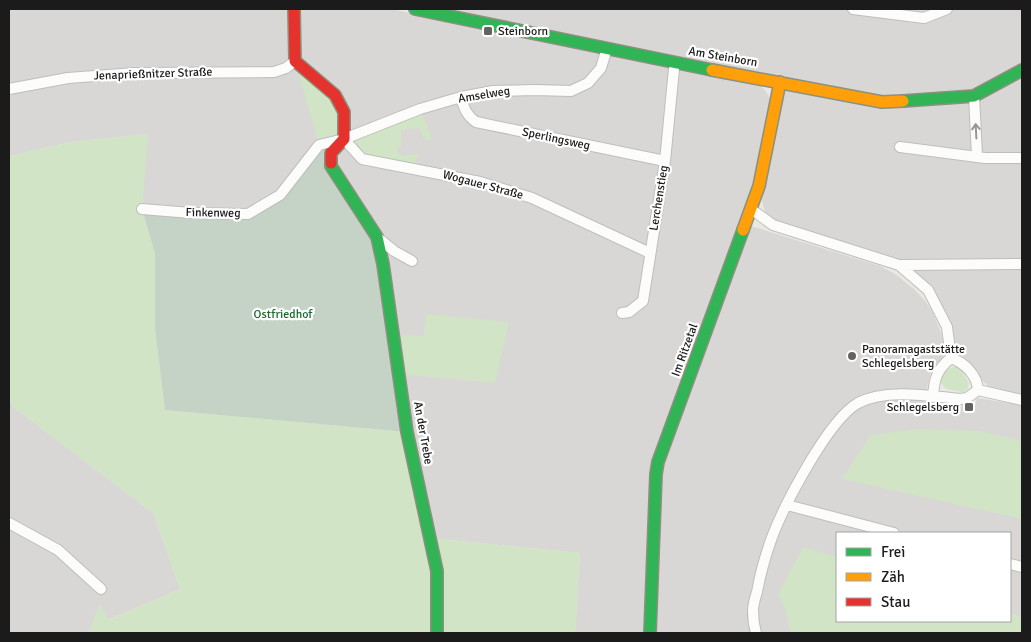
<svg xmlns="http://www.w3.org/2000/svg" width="1031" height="642" viewBox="0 0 1031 642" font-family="Signika,sans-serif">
  <rect width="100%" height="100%" fill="#e9e8e3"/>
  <!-- residential -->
  <path fill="#d8d7d5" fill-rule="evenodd" d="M 9,9 L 391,9 L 759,85 L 764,89 L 770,98 L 751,194 L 660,443 L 646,633 L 575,633 L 580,553 L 430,538 L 407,432 L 280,195 L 248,214 L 142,209 L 147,134 L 71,142 L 9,156 Z
    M 440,9 L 1022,9 L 1022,67 L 974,92 L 890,99 Z
    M 1022,77 L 1022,398 L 992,390 L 976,374 L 956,346 L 949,322 L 911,272 L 776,223 L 767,215 L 764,209 L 761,197 L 783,94 L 786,91 L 915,106 Z
    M 751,226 L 880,266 L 895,274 L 914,289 L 925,301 L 933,313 L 943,338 L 944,355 L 931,372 L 926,391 L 864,395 L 851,402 L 841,410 L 820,437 L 789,490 L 766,540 L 751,591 L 750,606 L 752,633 L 654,633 L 658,480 Z
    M 9,394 L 12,406 L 153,513 L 180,589 L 108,620 L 100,604 L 89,633 L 9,633 Z
    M 890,398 L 975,406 L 977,398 L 1022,405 L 1022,633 L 760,633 L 758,606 L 767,563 L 781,524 L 813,464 L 847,416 L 867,403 ZM 837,533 L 1010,533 L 1010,621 L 837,621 Z"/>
  <!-- grass -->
  <path fill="#d1e4c5" d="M 295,61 L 335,95 L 344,139 L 420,109 L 432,139 L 424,140 L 420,128 L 401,130 L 401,147 L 397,148 L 398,154 L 402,154 L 402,156 L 418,154 L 414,168 L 362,159 L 344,139 L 319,145 Z
    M 148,134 L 142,209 L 155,254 L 155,329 L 165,410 L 407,432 L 430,538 L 580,553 L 575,633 L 89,633 L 100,603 L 109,620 L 180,589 L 153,513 L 12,406 L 9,394 L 9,156 L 71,142 Z
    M 426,314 L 509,322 L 495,383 L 399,374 L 396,335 L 424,336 Z
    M 959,366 L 969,383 L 967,390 L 963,392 L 946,389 L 941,383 C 942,372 948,367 959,366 Z
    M 916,429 L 980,431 L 1022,441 L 1022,519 L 842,479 L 871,435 Z
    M 803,547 L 837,557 L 837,621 L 1010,621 L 1010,613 L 1022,617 L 1022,633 L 791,633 L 783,603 L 778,595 Z"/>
  <!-- cemetery -->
  <path fill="#c4d3c6" d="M 344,139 L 331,153 L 377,237 L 407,432 L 165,410 L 155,329 L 155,254 L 142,209 L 248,214 L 280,195 L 319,145 Z"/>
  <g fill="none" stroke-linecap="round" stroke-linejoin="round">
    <!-- street casing -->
    <g stroke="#bfbebc" stroke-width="12">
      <path id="street" d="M 853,9 L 924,18 L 947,9
        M 9,89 L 68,78 L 135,73 L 274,72 L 286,68 L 295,61
        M 974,96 L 977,156
        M 461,97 C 464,108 466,115 476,122 L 665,161
        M 344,139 L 362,159 L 480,182 L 532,198 L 650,253
        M 900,147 L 985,158 L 1022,158
        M 142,209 L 191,213 L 248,214 L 280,195 L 319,145 L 344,139 L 420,109 L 461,97 L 493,91 L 535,90 L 571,91 L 588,83 L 601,68 L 607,48
        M 751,209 L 773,225 L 899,265 L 928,290 L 947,327 L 951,358
        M 378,238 L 394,251 L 412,261
        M 899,265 L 1022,264
        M 622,313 L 629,312 L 643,301 L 665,161 L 674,69
        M 951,358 C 965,363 977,375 978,390
        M 978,390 L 1022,400
        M 933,397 C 934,379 937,369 951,358
        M 787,505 L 894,533
        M 9,523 L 58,550 L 101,589
        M 1010,564 L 1022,567
        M 756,633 C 754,626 753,618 753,611 C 753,605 755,598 757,592 C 760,575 765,557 771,540 C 783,507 828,420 858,403 C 886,388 930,396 960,399 L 967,398 L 978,390"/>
    </g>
    <!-- fast casing -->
    <g stroke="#8c907e" stroke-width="14">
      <path id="fast" d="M 415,9 L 712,70
        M 903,101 L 974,96 L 1022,70
        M 331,163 L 331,166 L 377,237 L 383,264 L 407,432 L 437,571 L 437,633
        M 650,633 L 656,474 L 658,462 L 743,230"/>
    </g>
    <!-- slow casing -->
    <g stroke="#8c907e" stroke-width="14">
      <path id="slow" d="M 712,70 L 882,102 L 903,101
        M 743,230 L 759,186 L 780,82"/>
    </g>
    <!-- jam casing -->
    <g stroke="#8c907e" stroke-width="14">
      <path id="jam" d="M 294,9 L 295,61 L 335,95 L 344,112 L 344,139 L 331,153 L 331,163"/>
    </g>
    <!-- street -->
    <use href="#street" stroke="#fcfcfb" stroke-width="10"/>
    <!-- fast -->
    <use href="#fast" stroke="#30b455" stroke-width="11"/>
    <!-- slow -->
    <use href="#slow" stroke="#ff9f0a" stroke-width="11"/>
    <!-- jam -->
    <use href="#jam" stroke="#e5322d" stroke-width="11"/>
  </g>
  <!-- one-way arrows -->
  <defs><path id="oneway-shaft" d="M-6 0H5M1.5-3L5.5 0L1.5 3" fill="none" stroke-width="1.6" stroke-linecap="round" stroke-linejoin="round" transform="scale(1.25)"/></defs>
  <use stroke="#979796" href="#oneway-shaft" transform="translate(976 131) rotate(-93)"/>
  <!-- markers -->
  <g fill="#636361" stroke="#fff" stroke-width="2">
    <rect x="483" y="26" width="10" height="10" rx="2.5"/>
    <circle cx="852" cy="356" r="5"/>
    <rect x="964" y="402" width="10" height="10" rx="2.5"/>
  </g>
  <g text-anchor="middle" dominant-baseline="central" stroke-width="4.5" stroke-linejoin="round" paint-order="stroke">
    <!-- poi labels -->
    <g font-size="12" fill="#1b1b1b" stroke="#fff" text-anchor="start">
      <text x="498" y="31">Steinborn</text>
      <text x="862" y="349">Panoramagaststätte<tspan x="862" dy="14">Schlegelsberg</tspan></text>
      <text x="959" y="407" text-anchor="end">Schlegelsberg</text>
    </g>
    <!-- street labels -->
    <g font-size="12" fill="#1b1b1b" stroke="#fff">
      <text transform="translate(723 57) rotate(10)">Am Steinborn</text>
      <text transform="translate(153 74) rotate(-2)">Jenaprießnitzer Straße</text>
      <text transform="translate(484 95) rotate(-9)">Amselweg</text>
      <text transform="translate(556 139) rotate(12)">Sperlingsweg</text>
      <text transform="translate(483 185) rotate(15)">Wogauer Straße</text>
      <text transform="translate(659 198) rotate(-81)">Lerchenstieg</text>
      <text transform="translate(213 213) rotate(1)">Finkenweg</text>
      <text transform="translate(685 350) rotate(-70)">Im Ritzetal</text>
      <text transform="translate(423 433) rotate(80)">An der Trebe</text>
    </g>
    <!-- park labels -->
    <g font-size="12" fill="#18692c" stroke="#fff">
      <text x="283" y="314">Ostfriedhof</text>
    </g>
  </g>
  <!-- border -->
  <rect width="1031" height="642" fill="none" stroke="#1b1b1b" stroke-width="20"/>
  <!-- legend -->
  <rect x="836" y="532" width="175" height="90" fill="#ffffff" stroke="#a4a4a4"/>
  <rect x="846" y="548" width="25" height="8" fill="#30b455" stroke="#a4a4a4"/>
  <text x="881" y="557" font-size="15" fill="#1b1b1b">Frei</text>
  <rect x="846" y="573" width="25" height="8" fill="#ff9f0a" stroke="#a4a4a4"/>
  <text x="881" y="582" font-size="15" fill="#1b1b1b">Zäh</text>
  <rect x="846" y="598" width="25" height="8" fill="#e5322d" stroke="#a4a4a4"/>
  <text x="881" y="607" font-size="15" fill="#1b1b1b">Stau</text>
</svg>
